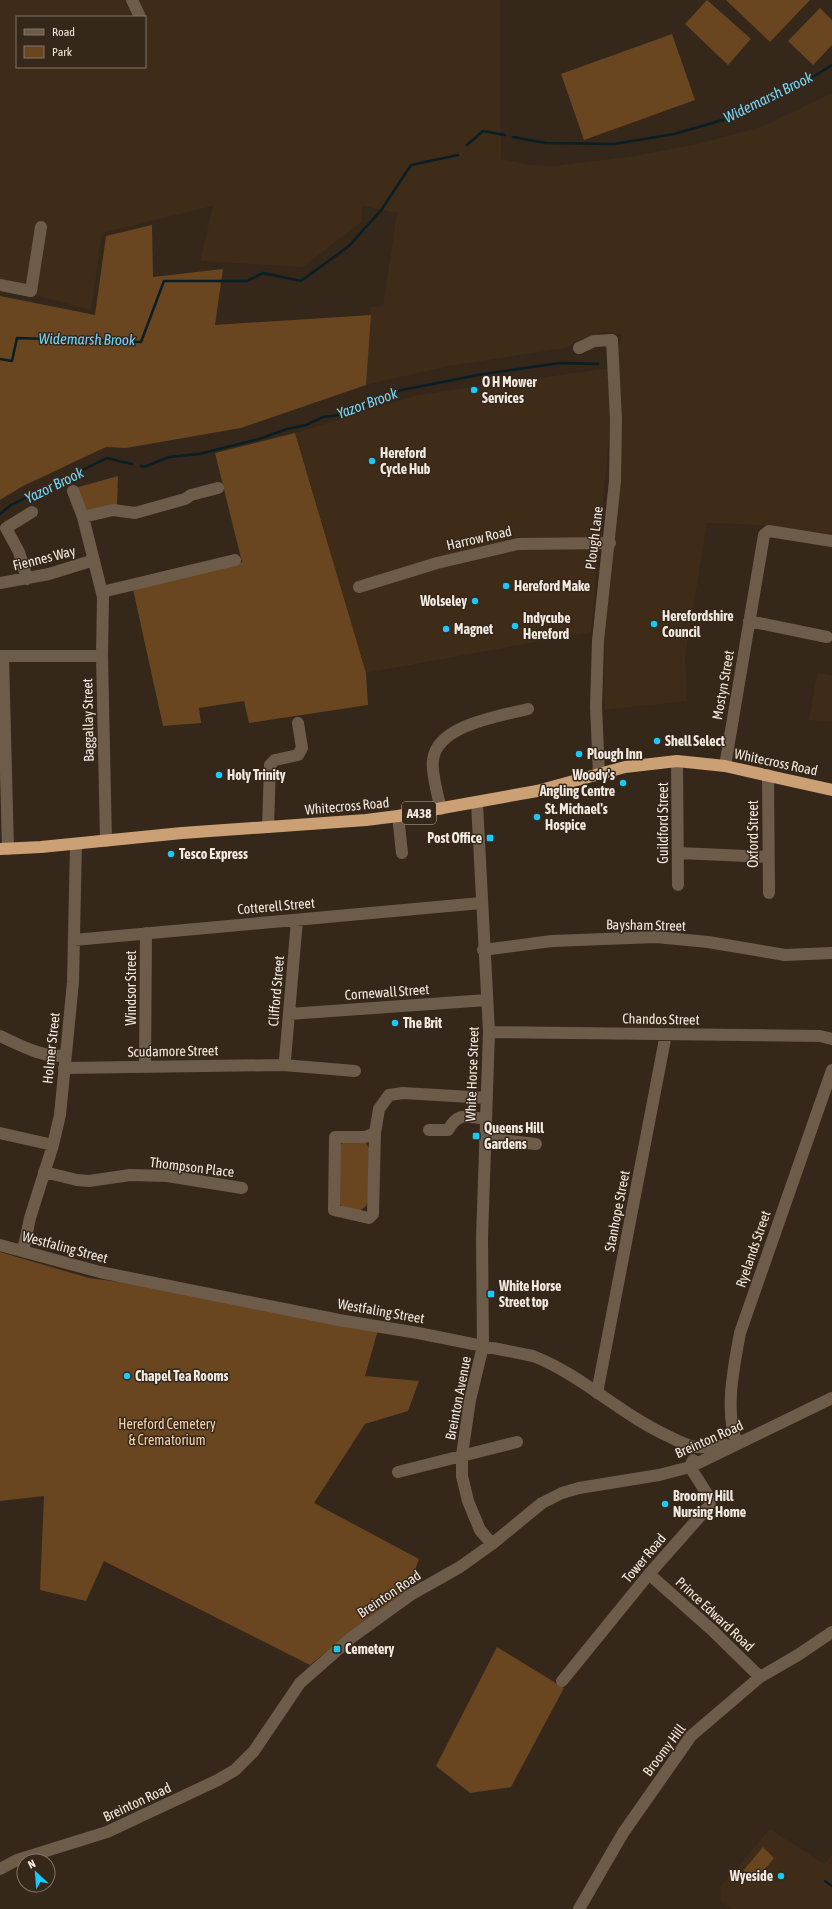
<svg xmlns="http://www.w3.org/2000/svg" width="832" height="1909" viewBox="0 0 832 1909" font-family="'Asap Condensed',sans-serif">
<style>
.built{fill:#3e2c19;fill-rule:evenodd}
.green{fill:#694620}
.lines{fill:none;stroke-linecap:round;stroke-linejoin:round}
.stream{stroke:#091e25;stroke-width:2.5}
.minor{stroke:#6e5c4b;stroke-width:12}
.highway{stroke:#cba075;stroke-width:12}
.poi-dot{fill:#16cafb;stroke:#35271a;stroke-width:1.5}
.labels{text-anchor:middle;dominant-baseline:central;stroke-width:3;stroke-linejoin:round;paint-order:stroke}
.shield{fill:#35271a;stroke:#b9afa5;stroke-width:1}
.shield-label{font-size:13px;font-weight:bold;fill:#f2e9e0}
.poi-label{font-size:14px;font-weight:bold;fill:#f2e9e0;stroke:#35271a;text-anchor:start}
.street-label{font-size:14px;fill:#f2e9e0;stroke:#35271a}
.park-label{font-size:14px;fill:#f6d1ac;stroke:#35271a}
.water-label{font-size:15px;font-style:italic;fill:#71d5fa;stroke:#35271a}
</style>
<rect width="100%" height="100%" fill="#35271a"/>
<path class="built" d="M 0,0 L 500,0 L 501,159 L 531,165 L 552,166 L 629,157 L 702,143 L 763,126 L 832,93 L 832,534 L 766,525 L 707,523 L 685,657 L 687,701 L 604,710 L 605,641 L 622,410 L 618,353 L 622,335 L 604,332 L 579,340 L 565,348 L 448,366 L 366,385 L 371,307 L 383,306 L 397,213 L 363,206 L 361,222 L 303,267 L 200,261 L 213,206 L 102,233 L 91,310 L 0,286 ZM 17,17 L 145,17 L 145,67 L 17,67 Z
M 610,368 L 612,404 L 591,632 L 366,673 L 295,433 L 418,395 Z
M 817,673 L 832,675 L 832,722 L 809,720 Z
M 770,1829 L 824,1864 L 832,1854 L 832,1909 L 732,1909 L 721,1902 L 720,1887 Z"/>
<path class="green" d="M 707,0 L 751,39 L 728,65 L 685,24 Z
M 726,0 L 810,0 L 770,42 Z
M 820,8 L 832,20 L 832,45 L 813,65 L 788,41 Z
M 672,34 L 695,100 L 584,140 L 561,74 Z
M 152,225 L 153,277 L 223,269 L 215,325 L 371,315 L 366,385 L 241,428 L 126,448 L 106,447 L 23,486 L 0,500 L 0,296 L 95,315 L 106,236 Z
M 295,433 L 366,673 L 368,705 L 249,723 L 244,701 L 199,708 L 201,723 L 163,726 L 133,589 L 242,562 L 215,453 Z
M 118,476 L 117,506 L 85,514 L 75,488 Z
M 343,1142 L 366,1143 L 370,1150 L 370,1199 L 365,1207 L 359,1211 L 341,1206 L 338,1202 L 338,1149 Z
M 0,1252 L 89,1278 L 149,1286 L 378,1330 L 365,1376 L 419,1381 L 408,1411 L 365,1424 L 314,1503 L 419,1559 L 406,1594 L 332,1647 L 310,1665 L 104,1561 L 86,1601 L 40,1590 L 44,1496 L 0,1501 Z
M 497,1647 L 564,1688 L 511,1787 L 470,1793 L 436,1766 Z
M 763,1847 L 774,1858 L 755,1881 L 743,1871 Z"/>
<g class="lines">
<path class="stream" d="M 513,137 L 546,143 L 614,144 L 674,134 L 733,117 L 794,89 L 832,65
M 467,145 L 483,131 L 505,135
M 0,359 L 12,361 L 17,338 L 141,342 L 164,281 L 247,281 L 263,273 L 301,281 L 349,246 L 382,209 L 411,165 L 458,155
M 141,466 L 144,467 L 169,457 L 199,454 L 259,439 L 287,429 L 306,425 L 323,417 L 341,415 L 369,404 L 397,391 L 478,375 L 560,363 L 598,364
M 0,514 L 11,505 L 107,458 L 132,464
M 825,1881 L 832,1886"/>
<path class="minor" d="M 132,0 L 140,17
M 0,285 L 31,291 L 41,227
M 579,348 L 594,341 L 612,340 L 616,419 L 615,481 L 598,641 L 596,707 L 599,774
M 73,491 L 83,517 L 103,597 L 102,656 L 106,841
M 83,517 L 113,510 L 135,513 L 185,499 L 191,495 L 218,488
M 27,579 L 19,552 L 6,528 L 32,512
M 0,583 L 49,574 L 94,560
M 359,587 L 437,563 L 518,544 L 610,543
M 102,592 L 235,560
M 749,621 L 827,637
M 0,656 L 102,656
M 3,656 L 8,849
M 677,761 L 678,885
M 725,766 L 764,535 L 769,531 L 832,541
M 768,775 L 769,893
M 477,803 L 489,1032 L 482,1238 L 483,1346 L 470,1400 L 462,1455 L 462,1476 L 468,1501 L 480,1530 L 492,1544
M 441,809 C 438,797 431,771 433,760 C 437,725 500,716 528,709
M 398,816 L 402,853
M 268,827 L 270,765 L 275,760 L 298,755 L 302,748 L 298,723
M 678,853 L 768,857
M 74,940 L 481,903
M 483,950 L 552,941 L 656,937 L 708,942 L 785,955 L 832,953
M 289,1014 L 487,1000
M 489,1032 L 820,1036 L 832,1039
M 0,1036 C 22,1046 41,1057 65,1056
M 283,1065 L 285,1060 L 297,920
M 145,1067 L 146,933
M 64,1068 L 283,1065 L 355,1071
M 429,1130 L 448,1130 C 459,1111 466,1117 486,1119
M 0,1133 L 53,1145
M 375,1133 L 365,1137 L 335,1137 L 334,1210 L 369,1218 L 373,1214 L 375,1133 L 379,1109 L 389,1095 L 403,1093 L 487,1098
M 484,1138 L 536,1144
M 44,1172 L 77,1180 L 89,1181 L 130,1175 L 167,1176 L 242,1188
M 0,1245 L 100,1272 L 339,1320 L 418,1333 L 533,1356 C 582,1375 620,1414 668,1436 C 676,1440 687,1446 696,1447 C 707,1448 716,1447 726,1445
M 23,1251 L 30,1218 L 53,1145 L 60,1115 L 73,982 L 76,844
M 597,1393 L 666,1034
M 737,1443 C 724,1412 734,1366 740,1333 L 832,1070
M 398,1472 L 517,1442
M 649,1574 L 712,1630 L 760,1677
M 562,1681 L 649,1574 L 710,1505 L 709,1497 L 690,1467 L 693,1460
M 0,1869 L 17,1860 L 107,1832 L 218,1780 L 235,1770 L 254,1751 L 300,1683 L 351,1638 L 412,1594 L 460,1567 L 492,1544 L 542,1503 L 562,1493 L 579,1488 L 659,1475 L 690,1467 L 832,1398
M 579,1909 L 623,1833 L 691,1736 L 760,1677 L 798,1655 L 832,1632"/>
<path class="highway" d="M 0,849 L 41,847 L 182,833 L 366,820 L 398,816 L 537,791 L 625,767 L 677,761 L 725,766 L 832,790"/>
</g>
<g class="poi-dot">
<circle cx="474" cy="390" r="4"/>
<circle cx="372" cy="461" r="4"/>
<circle cx="506" cy="586" r="4"/>
<circle cx="475" cy="601" r="4"/>
<circle cx="654" cy="624" r="4"/>
<circle cx="515" cy="626" r="4"/>
<circle cx="446" cy="629" r="4"/>
<circle cx="657" cy="741" r="4"/>
<circle cx="579" cy="754" r="4"/>
<circle cx="219" cy="775" r="4"/>
<circle cx="623" cy="783" r="4"/>
<circle cx="537" cy="817" r="4"/>
<rect x="486" y="834" width="8" height="8" rx="2"/>
<circle cx="171" cy="854" r="4"/>
<circle cx="395" cy="1023" r="4"/>
<rect x="472" y="1132" width="8" height="8" rx="2"/>
<rect x="487" y="1290" width="8" height="8" rx="2"/>
<circle cx="127" cy="1376" r="4"/>
<circle cx="665" cy="1504" r="4"/>
<rect x="333" y="1645" width="8" height="8" rx="2"/>
<circle cx="781" cy="1876" r="4"/>
</g>
<g class="labels">
<rect class="shield" x="402" y="802" width="34" height="22" rx="3"/>
<g class="shield-label">
<text x="419" y="813">A438</text>
</g>
<g class="poi-label">
<text x="482" y="382">O H Mower<tspan x="482" dy="16">Services</tspan></text>
<text x="380" y="453">Hereford<tspan x="380" dy="16">Cycle Hub</tspan></text>
<text x="514" y="586">Hereford Make</text>
<text x="467" y="601" text-anchor="end">Wolseley</text>
<text x="662" y="616">Herefordshire<tspan x="662" dy="16">Council</tspan></text>
<text x="523" y="618">Indycube<tspan x="523" dy="16">Hereford</tspan></text>
<text x="454" y="629">Magnet</text>
<text x="665" y="741">Shell Select</text>
<text x="587" y="754">Plough Inn</text>
<text x="227" y="775">Holy Trinity</text>
<text x="615" y="775" text-anchor="end">Woody's<tspan x="615" dy="16">Angling Centre</tspan></text>
<text x="545" y="809">St. Michael's<tspan x="545" dy="16">Hospice</tspan></text>
<text x="482" y="838" text-anchor="end">Post Office</text>
<text x="179" y="854">Tesco Express</text>
<text x="403" y="1023">The Brit</text>
<text x="484" y="1128">Queens Hill<tspan x="484" dy="16">Gardens</tspan></text>
<text x="499" y="1286">White Horse<tspan x="499" dy="16">Street top</tspan></text>
<text x="135" y="1376">Chapel Tea Rooms</text>
<text x="673" y="1496">Broomy Hill<tspan x="673" dy="16">Nursing Home</tspan></text>
<text x="345" y="1649">Cemetery</text>
<text x="773" y="1876" text-anchor="end">Wyeside</text>
</g>
<g class="street-label">
<text transform="translate(479 538) rotate(-13)">Harrow Road</text>
<text transform="translate(594 538) rotate(-83)">Plough Lane</text>
<text transform="translate(44 558) rotate(-14)">Fiennes Way</text>
<text transform="translate(723 685) rotate(-80)">Mostyn Street</text>
<text transform="translate(88 720) rotate(-91)">Baggallay Street</text>
<text transform="translate(776 762) rotate(12)">Whitecross Road</text>
<text transform="translate(347 806) rotate(-5)">Whitecross Road</text>
<text transform="translate(663 823) rotate(-90)">Guildford Street</text>
<text transform="translate(753 834) rotate(-90)">Oxford Street</text>
<text transform="translate(276 906) rotate(-5)">Cotterell Street</text>
<text transform="translate(646 925) rotate(1)">Baysham Street</text>
<text transform="translate(131 988) rotate(-90)">Windsor Street</text>
<text transform="translate(276 991) rotate(-85)">Clifford Street</text>
<text transform="translate(387 992) rotate(-4)">Cornewall Street</text>
<text transform="translate(661 1019) rotate(1)">Chandos Street</text>
<text transform="translate(51 1048) rotate(-84)">Holmer Street</text>
<text transform="translate(173 1051) rotate(-1)">Scudamore Street</text>
<text transform="translate(472 1074) rotate(-88)">White Horse Street</text>
<text transform="translate(192 1167) rotate(7)">Thompson Place</text>
<text transform="translate(617 1211) rotate(-79)">Stanhope Street</text>
<text transform="translate(65 1247) rotate(15)">Westfaling Street</text>
<text transform="translate(753 1249) rotate(-71)">Ryelands Street</text>
<text transform="translate(381 1311) rotate(10)">Westfaling Street</text>
<text transform="translate(458 1398) rotate(-79)">Breinton Avenue</text>
<text transform="translate(709 1439) rotate(-24)">Breinton Road</text>
<text transform="translate(644 1558) rotate(-50)">Tower Road</text>
<text transform="translate(389 1594) rotate(-34)">Breinton Road</text>
<text transform="translate(715 1614) rotate(43)">Prince Edward Road</text>
<text transform="translate(664 1750) rotate(-53)">Broomy Hill</text>
<text transform="translate(137 1802) rotate(-25)">Breinton Road</text>
</g>
<g class="park-label">
<text x="167" y="1424">Hereford Cemetery<tspan x="167" dy="16">&amp; Crematorium</tspan></text>
</g>
<g class="water-label">
<text transform="translate(768 97) rotate(-26)">Widemarsh Brook</text>
<text transform="translate(87 339) rotate(1)">Widemarsh Brook</text>
<text transform="translate(367 403) rotate(-20)">Yazor Brook</text>
<text transform="translate(54 485) rotate(-26)">Yazor Brook</text>
</g>
</g>
<rect x="16" y="16" width="130" height="52" fill="#35271a" stroke="#817569"/>
<rect x="24" y="29" width="20" height="6" fill="#6e5c4b" stroke="#817569"/>
<text x="52" y="36" font-size="12" fill="#f2e9e0">Road</text>
<rect x="24" y="46" width="20" height="12" fill="#694620" stroke="#817569"/>
<text x="52" y="56" font-size="12" fill="#f2e9e0">Park</text>
<g transform="translate(36 1873) rotate(334)"><circle r="19" fill="#35271a" stroke="#817569"/>
<path d="M0-3L7 15L0 10L-7 15Z" fill="#16cafb"/>
<text y="-6" font-size="11" font-weight="bold" text-anchor="middle" fill="#f2e9e0">N</text>
</g>
</svg>
